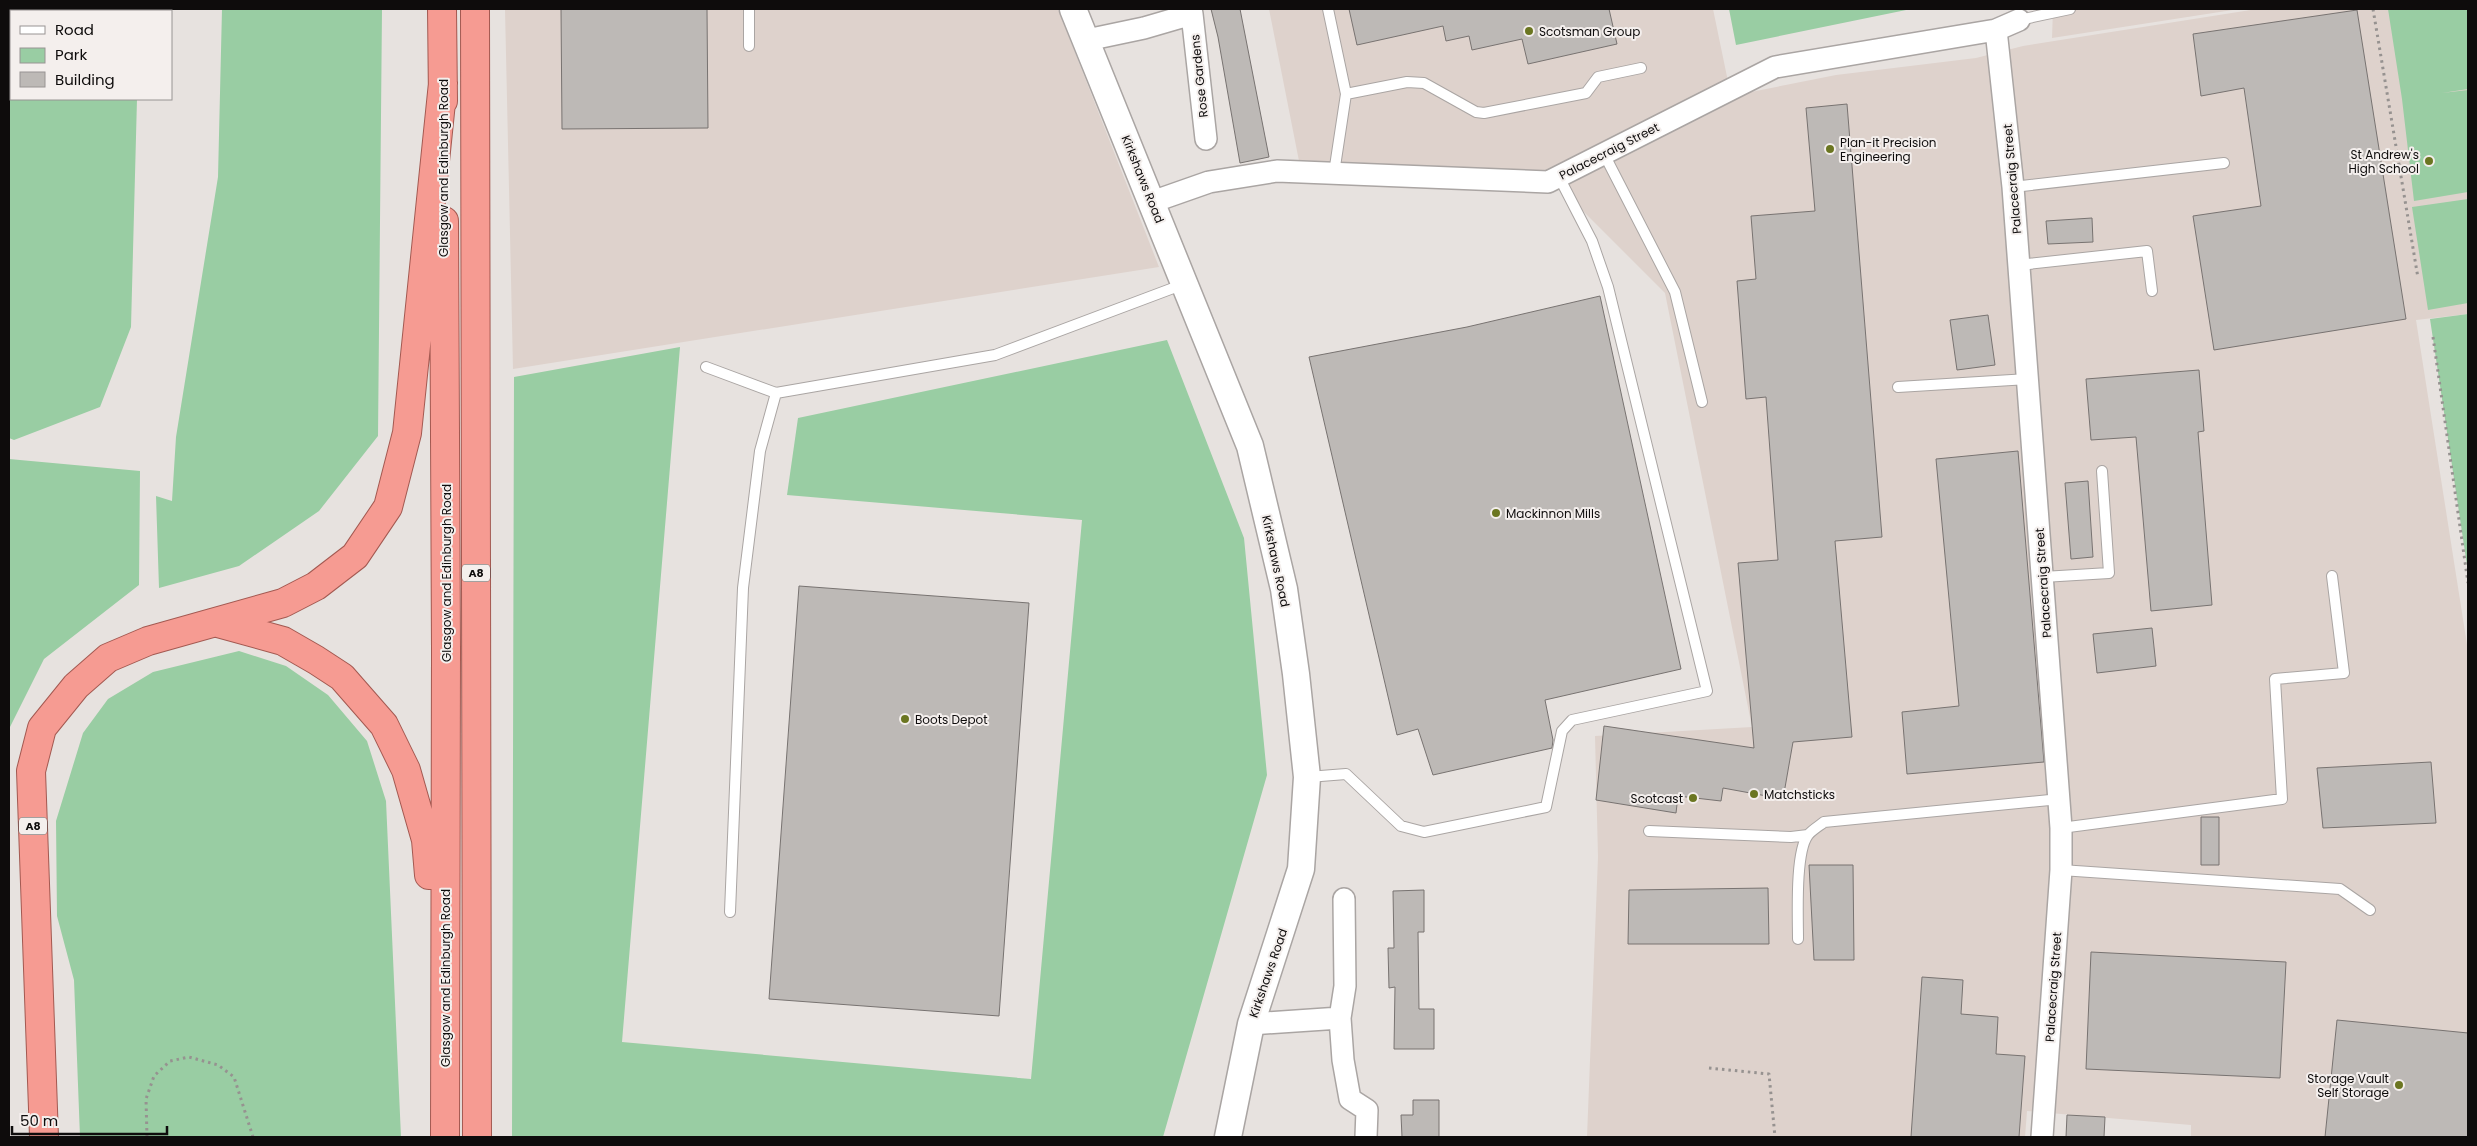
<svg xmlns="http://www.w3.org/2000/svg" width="2477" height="1146" viewBox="0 0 2477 1146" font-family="Poppins,sans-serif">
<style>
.built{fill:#ded2cc}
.green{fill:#99cda3}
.building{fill:#bdb9b6;stroke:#787371}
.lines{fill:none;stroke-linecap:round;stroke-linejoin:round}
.service-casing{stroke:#aaa5a3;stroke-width:12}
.minor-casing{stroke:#aaa5a3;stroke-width:24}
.tertiary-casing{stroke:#aaa5a3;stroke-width:29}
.trunk-casing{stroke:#a35951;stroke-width:30}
.path{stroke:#969290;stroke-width:3;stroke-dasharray:2.5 4;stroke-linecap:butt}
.service{stroke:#fff;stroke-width:10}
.minor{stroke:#fff;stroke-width:21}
.tertiary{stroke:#fff;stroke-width:26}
.trunk{stroke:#f69b92;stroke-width:28}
.poi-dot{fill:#6b7621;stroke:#f4efed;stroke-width:2}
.labels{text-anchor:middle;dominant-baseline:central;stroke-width:4;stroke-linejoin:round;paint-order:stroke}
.shield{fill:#f4efed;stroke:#535050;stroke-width:1}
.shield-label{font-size:11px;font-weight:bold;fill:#0e0c0c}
.poi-label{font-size:12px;fill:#0e0c0c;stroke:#f4efed;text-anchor:start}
.street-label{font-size:12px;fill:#0e0c0c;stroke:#f4efed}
</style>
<rect width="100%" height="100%" fill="#e7e2df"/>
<path class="built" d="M 505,9 L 1058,9 L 1159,267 L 513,369 Z
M 1269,9 L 1713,9 L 1731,96 L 1836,75 L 1976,58 L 2023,46 L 2257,9 L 2468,9 L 2468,314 L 2416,320 L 2468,651 L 2468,1137 L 2191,1137 L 2191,1125 L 2027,1111 L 2025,1137 L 1587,1137 L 1598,857 L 1595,736 L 1752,727 L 1665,293 L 1543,171 L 1299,161 Z
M 2053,9 L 2239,9 L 2052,38 Z"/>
<path class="green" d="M 9,9 L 149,9 L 148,11 L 11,11 L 11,99 L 137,99 L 131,327 L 100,407 L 14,440 L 9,438 Z
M 222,9 L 382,9 L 378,436 L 319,511 L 239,566 L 159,588 L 156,496 L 172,501 L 176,437 L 218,177 Z
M 1729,9 L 1911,9 L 1736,45 Z
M 2388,9 L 2468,9 L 2468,89 L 2442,93 L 2468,90 L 2468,192 L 2414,201 L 2402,99 Z
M 2468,199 L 2468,303 L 2428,310 L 2412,207 Z
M 2468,314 L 2468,572 L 2430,319 Z
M 1167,340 L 1244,538 L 1267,775 L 1163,1137 L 512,1137 L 514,377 L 680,347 L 622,1042 L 1031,1079 L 1082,520 L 787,495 L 798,418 Z
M 9,459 L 140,471 L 139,585 L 44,659 L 9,729 Z
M 239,651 L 286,666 L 328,695 L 367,741 L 386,801 L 401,1137 L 80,1137 L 74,980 L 57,916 L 56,821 L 83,733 L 108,699 L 153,672 Z"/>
<path class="building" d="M 561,9 L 707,9 L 708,128 L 562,129 Z
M 1211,9 L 1240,9 L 1269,157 L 1240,163 L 1218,37 Z
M 1349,9 L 1609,9 L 1617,44 L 1528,64 L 1522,39 L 1472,50 L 1469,36 L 1446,41 L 1443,26 L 1357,45 Z
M 2357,10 L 2406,319 L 2214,350 L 2193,216 L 2261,206 L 2244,88 L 2201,96 L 2193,34 Z
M 1847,104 L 1882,537 L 1835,541 L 1852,737 L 1793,742 L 1783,799 L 1723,788 L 1721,801 L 1678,796 L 1676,813 L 1596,800 L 1604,726 L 1754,748 L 1738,563 L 1778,560 L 1766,397 L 1746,399 L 1737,281 L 1756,279 L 1751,216 L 1815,211 L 1806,108 Z
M 2092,218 L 2093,242 L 2048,244 L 2046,221 Z
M 1600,296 L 1681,669 L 1545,700 L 1553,740 L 1552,748 L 1433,775 L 1418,729 L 1397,735 L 1309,357 L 1467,327 Z
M 1988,315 L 1995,365 L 1957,370 L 1950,320 Z
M 2199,370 L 2204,431 L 2198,432 L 2212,605 L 2151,611 L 2136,437 L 2091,440 L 2086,379 Z
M 2018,451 L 2044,762 L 1907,774 L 1902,712 L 1959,706 L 1936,459 Z
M 2088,481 L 2093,557 L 2071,559 L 2065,483 Z
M 799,586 L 1029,603 L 999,1016 L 769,999 Z
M 2152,628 L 2156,666 L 2097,673 L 2093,634 Z
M 2431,762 L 2436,823 L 2323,828 L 2317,768 Z
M 2201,817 L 2219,817 L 2219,865 L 2201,865 Z
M 1809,865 L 1853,865 L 1854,960 L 1814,960 Z
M 1768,888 L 1769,944 L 1628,944 L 1629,890 Z
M 1424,890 L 1424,932 L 1418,932 L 1419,1009 L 1434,1009 L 1434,1049 L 1394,1049 L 1395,987 L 1389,988 L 1388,948 L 1394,948 L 1393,891 Z
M 2091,952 L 2286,962 L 2280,1078 L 2086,1069 Z
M 1922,977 L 1963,980 L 1961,1014 L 1998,1017 L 1996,1054 L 2025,1056 L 2019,1137 L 1911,1137 Z
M 2337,1020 L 2468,1033 L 2468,1137 L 2325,1137 Z
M 1413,1100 L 1439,1100 L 1439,1137 L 1402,1137 L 1401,1115 L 1413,1115 Z
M 2067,1115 L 2105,1117 L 2104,1137 L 2066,1137 Z"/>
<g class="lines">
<defs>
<path id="service" d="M 1328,9 L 1346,94
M 2019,20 L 2070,9
M 749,46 L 749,9
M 1604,154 L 1675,292 L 1702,402
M 1334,173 L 1346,94 L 1407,82 L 1424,83 L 1476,112 L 1484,113 L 1586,93 L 1598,77 L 1641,68
M 2013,187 L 2224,163
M 2019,265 L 2147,251 L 2152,291
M 706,367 L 776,393
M 1898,387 L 2028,379
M 2043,577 L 2109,573 L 2102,471
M 1308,777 L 1346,774 L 1401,826 L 1424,832 L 1546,807 L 1562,731 L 1572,720 L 1707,691 L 1608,287 L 1592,241 L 1559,177
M 2061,828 L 2282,799 L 2275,679 L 2344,673 L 2332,576
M 1649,831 L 1791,837 L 1808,835
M 2061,870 L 2340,889 L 2370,910
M 730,912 L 743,588 L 760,451 L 776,393 L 995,355 L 1184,284
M 1798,939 C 1798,916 1795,852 1808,835 C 1812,830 1819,826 1824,822 L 2060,799"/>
<path id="minor" d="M 1192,14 L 1206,139
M 1996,30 L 2013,187 L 2061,828 L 2061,870 L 2042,1137
M 1087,40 L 1144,28 L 1192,14 L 1191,9
M 1152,202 L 1209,182 L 1277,171 L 1548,182 L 1775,67 L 1996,30 L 2019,20
M 1340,1018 L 1343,1060 L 1350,1099 L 1367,1110 L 1366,1137
M 1251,1024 L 1340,1018 L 1345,986 L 1344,899"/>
<path id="tertiary" d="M 1073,9 L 1250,446 L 1284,589 L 1296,674 L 1307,777 L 1301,869 L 1251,1024 L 1228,1137"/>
<path id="trunk" d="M 442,9 L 443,101
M 475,9 L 477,1137
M 444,221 L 446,650 L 445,1137
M 218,623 L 283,641 L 316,660 L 342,677 L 384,725 L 406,770 L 426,840 L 429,875
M 44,1137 L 31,771 L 42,728 L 76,686 L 108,658 L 148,641 L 283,603 L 316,586 L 355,556 L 388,507 L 407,433 L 443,83"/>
</defs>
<use href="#service" class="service-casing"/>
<use href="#minor" class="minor-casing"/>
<use href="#tertiary" class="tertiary-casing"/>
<use href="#trunk" class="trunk-casing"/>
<path class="path" d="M 2373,9 L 2418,278
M 2433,337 L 2468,583
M 1709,1068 L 1769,1074 L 1775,1137
M 147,1137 L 146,1099 L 154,1076 L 170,1061 L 189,1057 L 218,1065 L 234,1077 L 253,1137"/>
<use href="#service" class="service"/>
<use href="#minor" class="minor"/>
<use href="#tertiary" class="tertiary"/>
<use href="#trunk" class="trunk"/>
</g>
<g class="poi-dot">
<circle cx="1529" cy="31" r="5"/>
<circle cx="1830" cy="149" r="5"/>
<circle cx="2429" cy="161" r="5"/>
<circle cx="1496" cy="513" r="5"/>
<circle cx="905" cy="719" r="5"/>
<circle cx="1754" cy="794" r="5"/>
<circle cx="1693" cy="798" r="5"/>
<circle cx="2399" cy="1085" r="5"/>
</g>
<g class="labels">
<g class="shield">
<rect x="462" y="564.5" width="28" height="17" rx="4"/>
<rect x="19" y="817.5" width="28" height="17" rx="4"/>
</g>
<g class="shield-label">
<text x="476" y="573">A8</text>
<text x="33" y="826">A8</text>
</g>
<g class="poi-label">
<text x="1539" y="31">Scotsman Group</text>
<text x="1840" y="142">Plan-it Precision<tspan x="1840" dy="14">Engineering</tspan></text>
<text x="2419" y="154" text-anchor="end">St Andrew's<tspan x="2419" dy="14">High School</tspan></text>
<text x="1506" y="513">Mackinnon Mills</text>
<text x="915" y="719">Boots Depot</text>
<text x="1764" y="794">Matchsticks</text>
<text x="1683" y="798" text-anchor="end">Scotcast</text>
<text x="2389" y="1078" text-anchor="end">Storage Vault<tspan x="2389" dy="14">Self Storage</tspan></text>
</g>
<g class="street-label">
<text transform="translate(1199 76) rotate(-96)">Rose Gardens</text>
<text transform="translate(1609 151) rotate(-27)">Palacecraig Street</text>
<text transform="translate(443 168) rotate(-90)">Glasgow and Edinburgh Road</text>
<text transform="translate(1143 179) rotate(68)">Kirkshaws Road</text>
<text transform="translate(2012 179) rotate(-95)">Palacecraig Street</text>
<text transform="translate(1276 561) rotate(78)">Kirkshaws Road</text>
<text transform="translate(446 573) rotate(-90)">Glasgow and Edinburgh Road</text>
<text transform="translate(2043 583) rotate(-94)">Palacecraig Street</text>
<text transform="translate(1268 973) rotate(-71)">Kirkshaws Road</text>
<text transform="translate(445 978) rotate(-90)">Glasgow and Edinburgh Road</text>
<text transform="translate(2053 987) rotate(-86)">Palacecraig Street</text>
</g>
</g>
<rect width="2477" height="1146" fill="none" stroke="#0e0c0c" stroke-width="20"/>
<rect x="10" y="10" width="162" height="90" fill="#f4efed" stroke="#989493"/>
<rect x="20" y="26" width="25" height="8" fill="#ffffff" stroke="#989493"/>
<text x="55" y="35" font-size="15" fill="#0e0c0c">Road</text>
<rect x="20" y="48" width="25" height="15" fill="#99cda3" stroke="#989493"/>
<text x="55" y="60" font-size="15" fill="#0e0c0c">Park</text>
<rect x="20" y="72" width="25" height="15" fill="#bdb9b6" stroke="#989493"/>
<text x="55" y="85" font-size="15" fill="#0e0c0c">Building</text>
<path d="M12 1126v8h155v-8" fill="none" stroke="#0e0c0c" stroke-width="2.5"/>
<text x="20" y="1126" font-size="15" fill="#0e0c0c" stroke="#f4efed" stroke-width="4" paint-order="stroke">50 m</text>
</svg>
